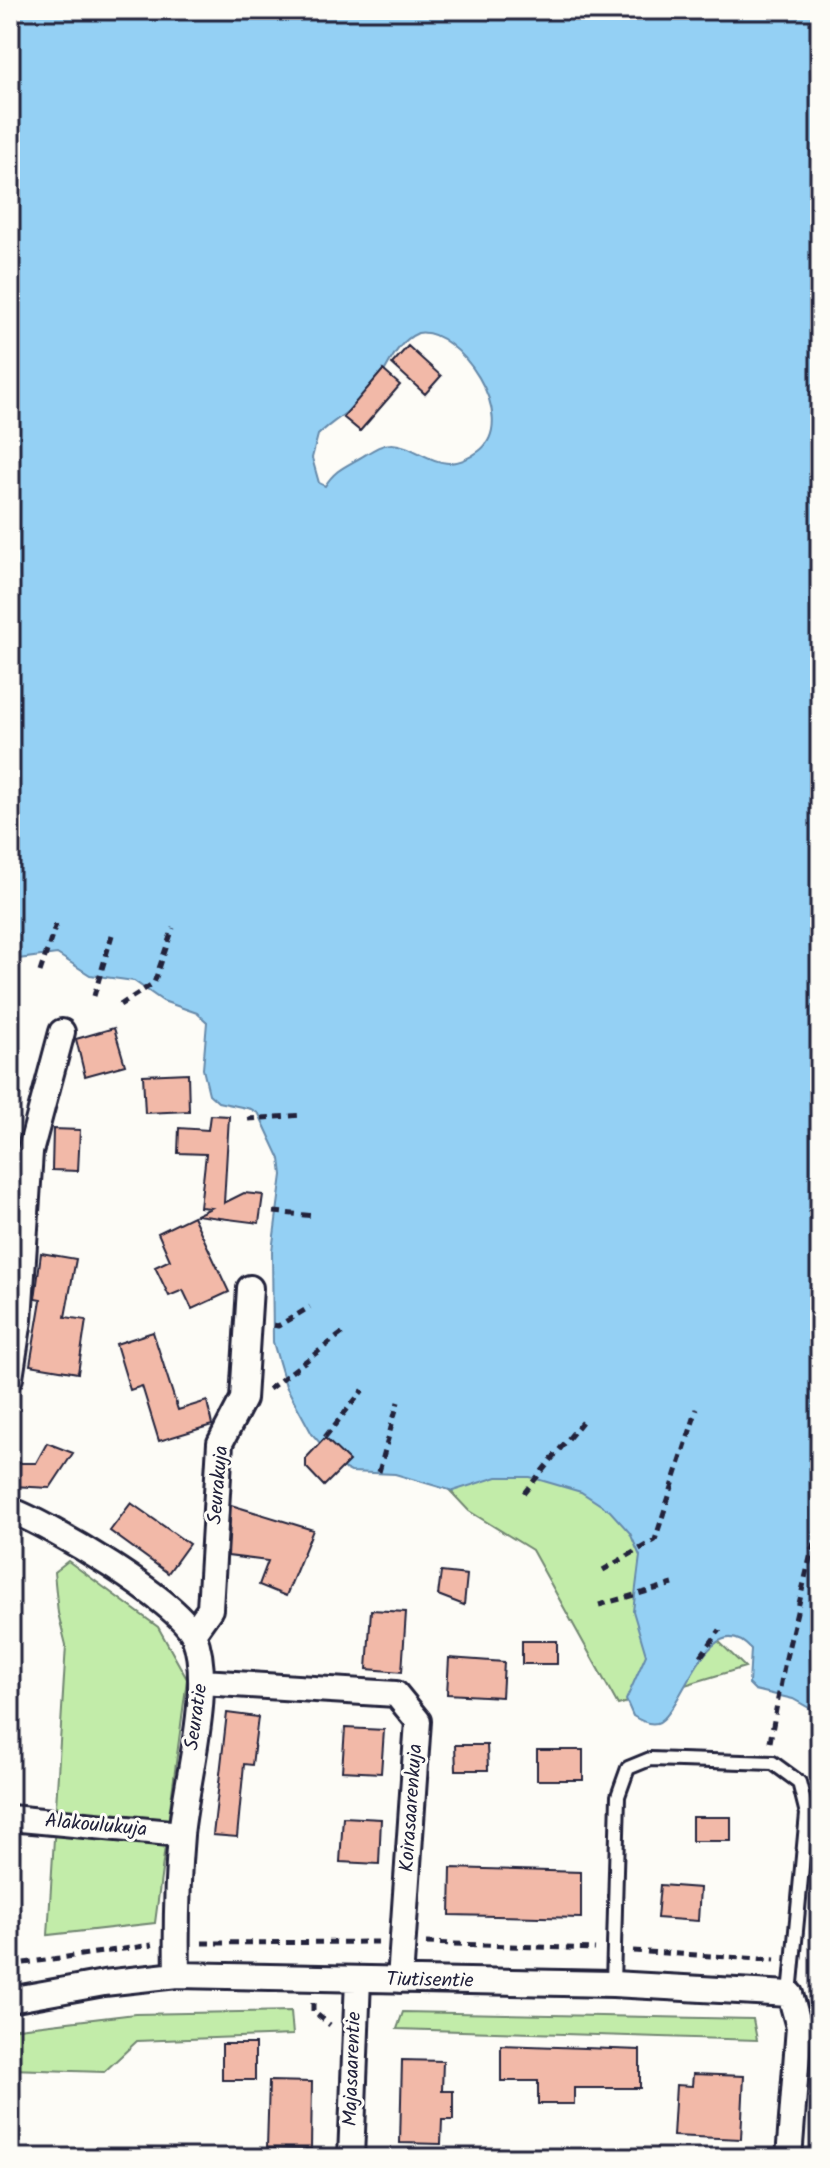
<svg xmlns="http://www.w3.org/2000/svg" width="830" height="2168" viewBox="0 0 830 2168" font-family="Kalam,sans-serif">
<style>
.green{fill:#c2eca9;stroke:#728772;stroke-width:2}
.water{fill:#94d0f4;stroke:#668aaa;stroke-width:2;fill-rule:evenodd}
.building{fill:#f2b9a8;stroke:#22223b;stroke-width:2}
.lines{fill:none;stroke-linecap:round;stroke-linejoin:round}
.service-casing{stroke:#22223b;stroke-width:18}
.minor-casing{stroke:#22223b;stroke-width:30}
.path{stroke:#22223b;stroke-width:5;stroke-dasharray:8 6;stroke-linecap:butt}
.service{stroke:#fdfcf7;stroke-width:12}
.minor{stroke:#fdfcf7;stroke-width:24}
.labels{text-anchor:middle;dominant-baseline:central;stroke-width:6;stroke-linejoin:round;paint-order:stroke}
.street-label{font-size:20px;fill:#22223b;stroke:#fdfcf7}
</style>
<rect width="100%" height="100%" fill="#fdfcf7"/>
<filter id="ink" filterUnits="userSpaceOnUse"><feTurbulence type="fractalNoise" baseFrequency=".0125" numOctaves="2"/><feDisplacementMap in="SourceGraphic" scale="16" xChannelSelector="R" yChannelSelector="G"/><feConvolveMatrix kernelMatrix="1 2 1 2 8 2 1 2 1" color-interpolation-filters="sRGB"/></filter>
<g filter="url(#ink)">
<path class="green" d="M 545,1447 L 672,1540 L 673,1597 L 745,1667 L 618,1705 L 532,1550 L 469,1511 L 437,1477 Z
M 68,1561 L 158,1627 L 187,1679 L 155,1923 L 48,1935 L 66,1645 L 58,1613 L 54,1572 Z
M 291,2011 L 293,2035 L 137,2041 L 104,2072 L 10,2069 L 10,2029 L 135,2014 Z
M 403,2012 L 753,2019 L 757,2040 L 397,2029 Z"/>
<path class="water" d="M 10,10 L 820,10 L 820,1714 L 793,1699 L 755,1690 L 749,1684 L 751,1649 C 707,1602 681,1717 657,1723 C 648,1725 639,1720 633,1716 L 626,1700 L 646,1655 L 633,1611 L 640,1556 L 630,1533 L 610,1511 L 581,1492 L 530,1477 L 497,1477 L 453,1491 L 395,1474 L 351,1472 L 341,1467 L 312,1434 L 286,1386 L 273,1342 L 272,1251 L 282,1175 L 280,1159 L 259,1114 L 251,1109 L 218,1102 L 209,1094 L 203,1069 L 207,1022 L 197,1013 L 163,1001 L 134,981 L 90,975 L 57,954 L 10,960 ZM 418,333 C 457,326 521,419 479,451 C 440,481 421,445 392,444 C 379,444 369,453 358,459 C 344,467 334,471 325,486 L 319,483 L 312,458 L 318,435 C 336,417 359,408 375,386 C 389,367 395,343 418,333 Z"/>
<path class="building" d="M 408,346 L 441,376 L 425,394 L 392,364 Z
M 383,370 L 400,385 L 360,431 L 343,417 Z
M 114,1028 L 125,1065 L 85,1076 L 76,1039 Z
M 188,1073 L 189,1111 L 145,1113 L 143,1075 Z
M 210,1115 L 229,1116 L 224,1203 L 244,1193 L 263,1195 L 259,1223 L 196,1215 L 211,1208 L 200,1207 L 206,1154 L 178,1153 L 179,1128 L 208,1130 Z
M 53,1129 L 80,1130 L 78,1171 L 52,1170 Z
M 193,1216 L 229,1292 L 192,1309 L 183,1290 L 169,1296 L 155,1267 L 170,1260 L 158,1233 Z
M 41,1253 L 76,1259 L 65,1317 L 86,1320 L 78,1373 L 30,1365 L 41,1300 L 35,1299 Z
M 153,1332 L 178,1410 L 207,1401 L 212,1425 L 159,1441 L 142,1386 L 130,1390 L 116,1344 Z
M 325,1438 L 349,1461 L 324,1486 L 306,1467 L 306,1458 Z
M 47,1443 L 73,1453 L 50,1488 L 13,1486 L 13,1463 L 36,1463 Z
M 131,1503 L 189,1544 L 168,1573 L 110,1531 Z
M 231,1505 L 313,1530 L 286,1596 L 259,1585 L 268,1561 L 228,1556 Z
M 441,1572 L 467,1575 L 464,1605 L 438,1595 Z
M 371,1610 L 406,1612 L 402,1672 L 367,1669 Z
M 522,1641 L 557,1641 L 557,1664 L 522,1664 Z
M 449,1658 L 504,1662 L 502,1697 L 447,1694 Z
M 227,1713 L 258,1717 L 252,1765 L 244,1764 L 237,1837 L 213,1835 Z
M 345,1728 L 384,1730 L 381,1773 L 342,1771 Z
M 455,1745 L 487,1745 L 488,1770 L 456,1770 Z
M 537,1750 L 583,1750 L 583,1780 L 537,1780 Z
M 343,1817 L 381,1819 L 379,1864 L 340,1862 Z
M 692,1817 L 731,1817 L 731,1841 L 692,1841 Z
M 451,1868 L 581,1872 L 581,1918 L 450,1915 Z
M 660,1885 L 700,1888 L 698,1921 L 657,1918 Z
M 222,2044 L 255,2044 L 255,2080 L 222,2080 Z
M 501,2045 L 640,2050 L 640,2088 L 574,2088 L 574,2104 L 538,2104 L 538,2081 L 501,2081 Z
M 402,2060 L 443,2061 L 442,2091 L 453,2091 L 453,2120 L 442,2120 L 441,2144 L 400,2143 Z
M 693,2074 L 744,2076 L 741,2139 L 673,2136 L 676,2085 L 692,2086 Z
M 269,2081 L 312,2082 L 311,2149 L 267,2148 Z"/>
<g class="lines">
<defs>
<path id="service" d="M 613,1984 L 618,1796 L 628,1768 L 650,1759 L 773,1763 L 799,1782 L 807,1814 L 790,1994"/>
<path id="minor" d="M 10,1378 L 19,1320 L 30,1152 L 62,1032
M 10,1510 C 48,1524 179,1601 194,1636 C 214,1686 186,1780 181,1835 C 177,1882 176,1929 177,1975
M 193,1633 L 210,1609 L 220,1443 L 243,1399 L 250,1288
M 202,1682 L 396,1694 L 418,1721 L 400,1980
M 10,1818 L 181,1834
M 10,2000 L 104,1983 L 177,1975 L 613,1984 L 790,1994 L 799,2027 L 789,2158
M 351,2158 L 358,1979"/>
</defs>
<use href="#service" class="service-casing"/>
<use href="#minor" class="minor-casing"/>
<path class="path" d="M 40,972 L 57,921
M 94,996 L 112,935
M 120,1005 L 154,983 L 173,928
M 248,1119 L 303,1115
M 274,1212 L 314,1216
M 273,1325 L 278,1326 L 310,1307
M 269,1389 L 345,1331
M 325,1437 L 363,1390
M 379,1472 L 398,1402
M 524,1493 L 582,1422
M 603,1570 L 655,1540 L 697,1409
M 599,1605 L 673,1584
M 701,1656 L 720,1630
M 770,1742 L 784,1666 L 820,1516
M 202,1943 L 380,1942
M 426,1943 L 595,1949
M 633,1951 L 775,1960
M 10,1965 L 152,1945
M 313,2003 L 313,2011 L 330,2025"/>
<use href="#service" class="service"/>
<use href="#minor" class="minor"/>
</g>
</g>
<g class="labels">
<g class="street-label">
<text transform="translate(219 1485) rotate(-85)">Seurakuja</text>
<text transform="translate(197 1717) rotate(-82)">Seuratie</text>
<text transform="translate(412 1808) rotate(-86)">Koirasaarenkuja</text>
<text transform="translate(96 1826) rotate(5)">Alakoulukuja</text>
<text transform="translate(430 1981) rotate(1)">Tiutisentie</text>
<text transform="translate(353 2069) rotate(-88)">Majasaarentie</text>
</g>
</g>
<rect width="830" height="2168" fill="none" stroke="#fdfcf7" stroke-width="40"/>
<rect x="20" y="20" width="790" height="2128" fill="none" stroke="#22223b" stroke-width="3" filter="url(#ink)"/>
</svg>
